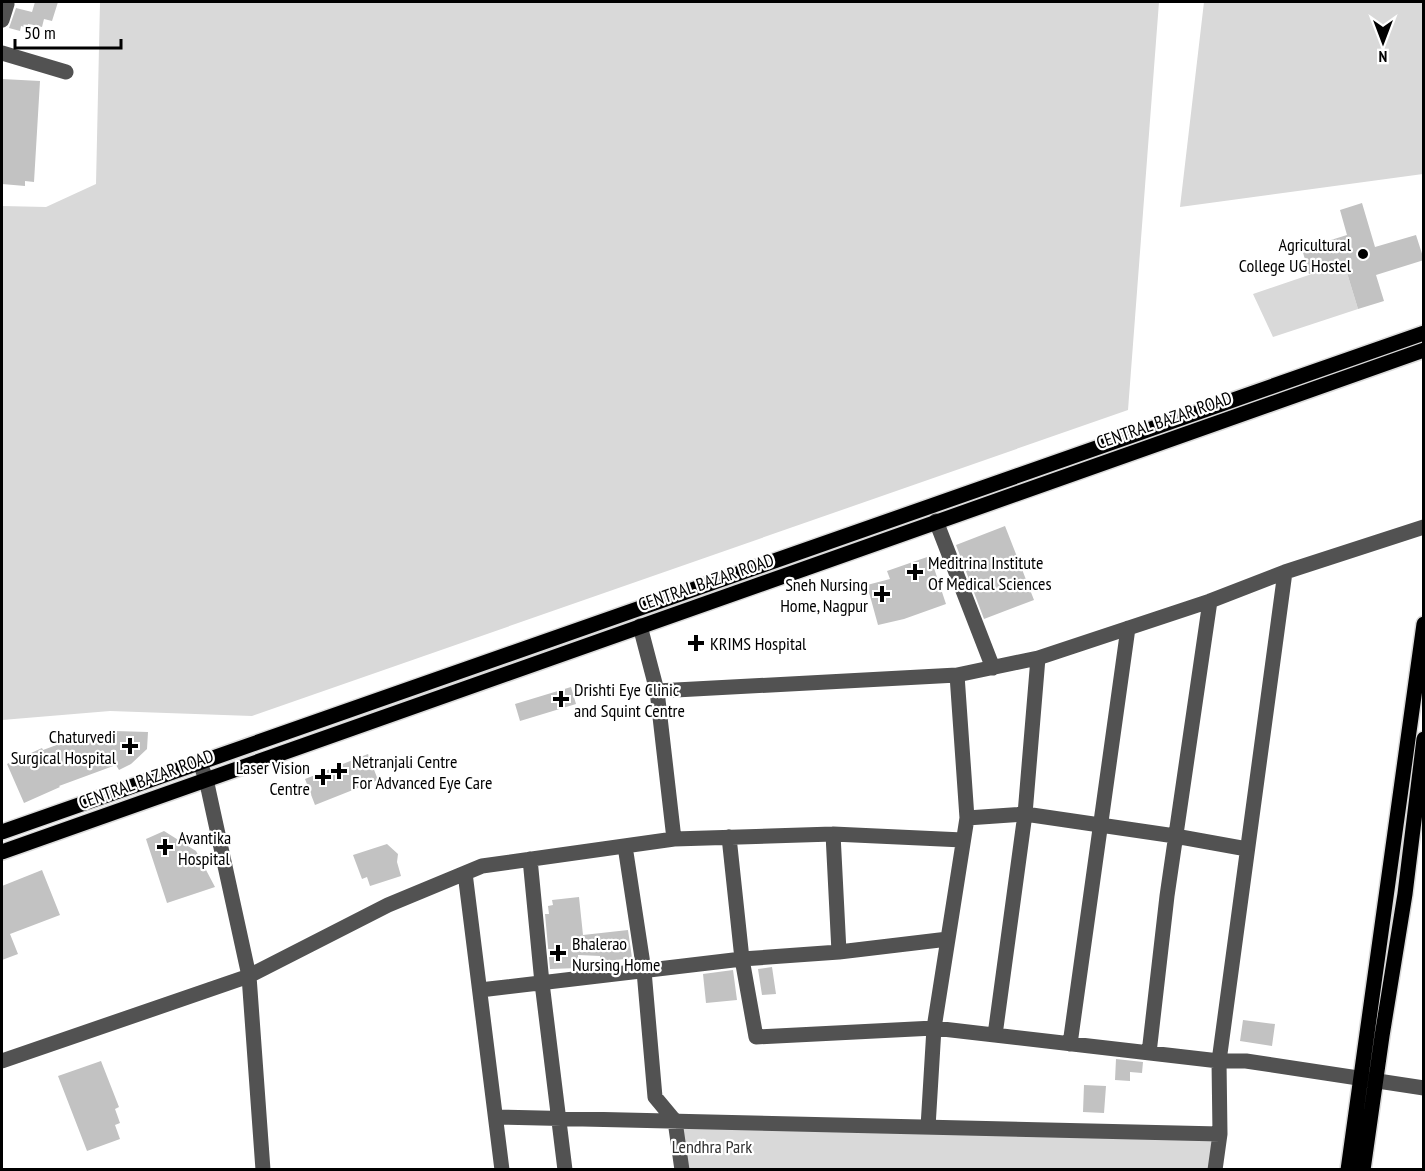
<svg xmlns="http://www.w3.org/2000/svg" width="1425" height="1171" viewBox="0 0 1425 1171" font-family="'PT Sans Narrow',sans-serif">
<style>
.green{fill:#d9d9d9}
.building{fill:#c2c2c2}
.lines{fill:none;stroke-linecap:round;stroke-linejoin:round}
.major-casing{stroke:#dbdbdb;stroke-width:18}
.minor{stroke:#525252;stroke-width:15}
.major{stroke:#000;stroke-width:15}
.poi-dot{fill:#000;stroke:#fff;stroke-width:2}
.labels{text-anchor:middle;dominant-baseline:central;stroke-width:4.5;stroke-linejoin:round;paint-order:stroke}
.poi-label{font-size:18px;fill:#000;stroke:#fff;text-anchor:start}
.street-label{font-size:18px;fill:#000;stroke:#fff}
.park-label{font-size:18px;fill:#303030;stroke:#fff}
</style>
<rect width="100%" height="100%" fill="#fff"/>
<path class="green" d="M 100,2 L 1159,2 L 1128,410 L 252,716 L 110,711 L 2,720 L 2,206 L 46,207 L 96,184 Z
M 1204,2 L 1423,2 L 1423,174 L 1180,207 Z
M 1344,263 L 1358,309 L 1273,337 L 1253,294 Z
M 675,1121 L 1220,1134 L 1215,1169 L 682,1170 Z"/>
<path class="building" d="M 35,2 L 58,2 L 52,21 L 44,19 L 42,27 L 28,24 L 28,28 L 21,26 L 20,31 L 9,28 L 16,8 L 32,12 Z
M 2,79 L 40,81 L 34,182 L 25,181 L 25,186 L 2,184 Z
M 1362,203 L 1375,247 L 1416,235 L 1424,260 L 1376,275 L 1384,301 L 1358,309 L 1344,263 L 1309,274 L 1302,249 L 1347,235 L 1340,210 Z
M 1005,526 L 1034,600 L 984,619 L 956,545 Z
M 930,556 L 946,604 L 904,619 L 878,625 L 867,585 L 890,579 L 887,571 Z
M 571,687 L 576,704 L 520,721 L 515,704 Z
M 115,731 L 148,732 L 147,749 L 131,764 L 119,770 L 116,765 L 59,786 L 60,787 L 24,803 L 7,764 L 42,748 L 43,750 L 89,733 L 92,740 Z
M 368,754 L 378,780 L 315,805 L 305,779 Z
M 164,831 L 196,851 L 215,887 L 167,903 L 146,839 Z
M 387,844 L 398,854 L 397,862 L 401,876 L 370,886 L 367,877 L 362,879 L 353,855 Z
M 42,870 L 60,915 L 10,934 L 18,954 L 2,960 L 2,886 Z
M 579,897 L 583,935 L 628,930 L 632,958 L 600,962 L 600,956 L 578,955 L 578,968 L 550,969 L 545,914 L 549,914 L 548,906 L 553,905 L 552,900 Z
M 772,967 L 776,994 L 762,995 L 758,969 Z
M 733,970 L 737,1000 L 706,1003 L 703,974 Z
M 1243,1020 L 1275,1024 L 1272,1046 L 1240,1041 Z
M 1116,1059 L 1143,1062 L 1142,1073 L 1130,1072 L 1130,1081 L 1115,1080 Z
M 101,1061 L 119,1107 L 115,1109 L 120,1123 L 115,1125 L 120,1139 L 87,1151 L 58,1076 Z
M 1084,1085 L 1106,1086 L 1104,1113 L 1083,1112 Z"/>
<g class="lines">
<defs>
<path id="major" d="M 2,832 L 1424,333
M 2,852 L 1424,350
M 1348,1170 L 1424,624
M 1363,1170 L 1382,1036 L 1405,894 L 1424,739"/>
</defs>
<use href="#major" class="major-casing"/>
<path class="minor" d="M 2,20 L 7,4
M 2,53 L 66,72
M 936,521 L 993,668
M 640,626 L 657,691 L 674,839
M 657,691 L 957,675 L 1038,658 L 1210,601 L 1285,572 L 1424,527
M 200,763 L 206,779 L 249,976 L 263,1170
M 967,818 L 1025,814 L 1175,836 L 1247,849
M 833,834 L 839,952
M 729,837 L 742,959 L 756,1037 L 934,1028 L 1219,1061 L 1246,1061 L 1424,1088
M 625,846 L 644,971 L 655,1097 L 675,1121 L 682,1170
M 530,859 L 542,983 L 565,1170
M 465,873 L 502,1170
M 480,990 L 742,959 L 839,952 L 948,939
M 995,1035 L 1025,814 L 1038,658
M 1070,1044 L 1128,628
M 1149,1053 L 1167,896 L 1210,601
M 2,1061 L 249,976 L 388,905 L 482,866 L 674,839 L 833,834 L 963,840
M 496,1117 L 1220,1134
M 928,1127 L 934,1028 L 967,818 L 957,675
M 1215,1170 L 1220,1134 L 1219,1061 L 1285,572"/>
<use href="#major" class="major"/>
</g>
<g class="poi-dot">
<circle cx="1363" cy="254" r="6"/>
<path d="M912 563h6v6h6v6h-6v6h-6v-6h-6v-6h6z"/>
<path d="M879 585h6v6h6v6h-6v6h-6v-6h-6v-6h6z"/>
<path d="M693 634h6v6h6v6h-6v6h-6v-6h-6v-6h6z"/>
<path d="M558 690h6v6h6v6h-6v6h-6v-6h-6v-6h6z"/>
<path d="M127 737h6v6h6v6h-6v6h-6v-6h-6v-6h6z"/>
<path d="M336 762h6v6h6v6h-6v6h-6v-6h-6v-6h6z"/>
<path d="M320 768h6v6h6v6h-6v6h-6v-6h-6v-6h6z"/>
<path d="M162 838h6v6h6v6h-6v6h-6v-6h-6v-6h6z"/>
<path d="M555 944h6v6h6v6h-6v6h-6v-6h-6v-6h6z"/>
</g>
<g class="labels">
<g class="poi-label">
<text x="1351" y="244" text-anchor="end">Agricultural<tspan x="1351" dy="21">College UG Hostel</tspan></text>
<text x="928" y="562">Meditrina Institute<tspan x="928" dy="21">Of Medical Sciences</tspan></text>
<text x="868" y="584" text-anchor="end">Sneh Nursing<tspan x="868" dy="21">Home, Nagpur</tspan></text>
<text x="710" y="643">KRIMS Hospital</text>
<text x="574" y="689">Drishti Eye Clinic<tspan x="574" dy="21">and Squint Centre</tspan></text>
<text x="116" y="736" text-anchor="end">Chaturvedi<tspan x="116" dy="21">Surgical Hospital</tspan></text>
<text x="352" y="761">Netranjali Centre<tspan x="352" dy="21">For Advanced Eye Care</tspan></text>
<text x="310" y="767" text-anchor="end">Laser Vision<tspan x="310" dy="21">Centre</tspan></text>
<text x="178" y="837">Avantika<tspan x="178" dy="21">Hospital</tspan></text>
<text x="572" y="943">Bhalerao<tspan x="572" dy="21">Nursing Home</tspan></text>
</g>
<g class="street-label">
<text transform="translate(1164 420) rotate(-19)">CENTRAL BAZAR ROAD</text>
<text transform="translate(706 582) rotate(-19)">CENTRAL BAZAR ROAD</text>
<text transform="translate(146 779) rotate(-20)">CENTRAL BAZAR ROAD</text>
</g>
<g class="park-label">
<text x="712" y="1146">Lendhra Park</text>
</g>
</g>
<rect width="1425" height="1171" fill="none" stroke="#000000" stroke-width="6"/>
<g transform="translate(1383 42) rotate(180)" stroke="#ffffff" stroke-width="4.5" paint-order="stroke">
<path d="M0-4.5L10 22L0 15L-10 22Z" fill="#000000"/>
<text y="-9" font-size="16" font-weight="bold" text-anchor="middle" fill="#000000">N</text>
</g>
<path d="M15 39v9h106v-9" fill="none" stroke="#000000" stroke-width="3"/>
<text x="24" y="39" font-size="18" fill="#000000" stroke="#ffffff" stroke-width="4.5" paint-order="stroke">50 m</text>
</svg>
